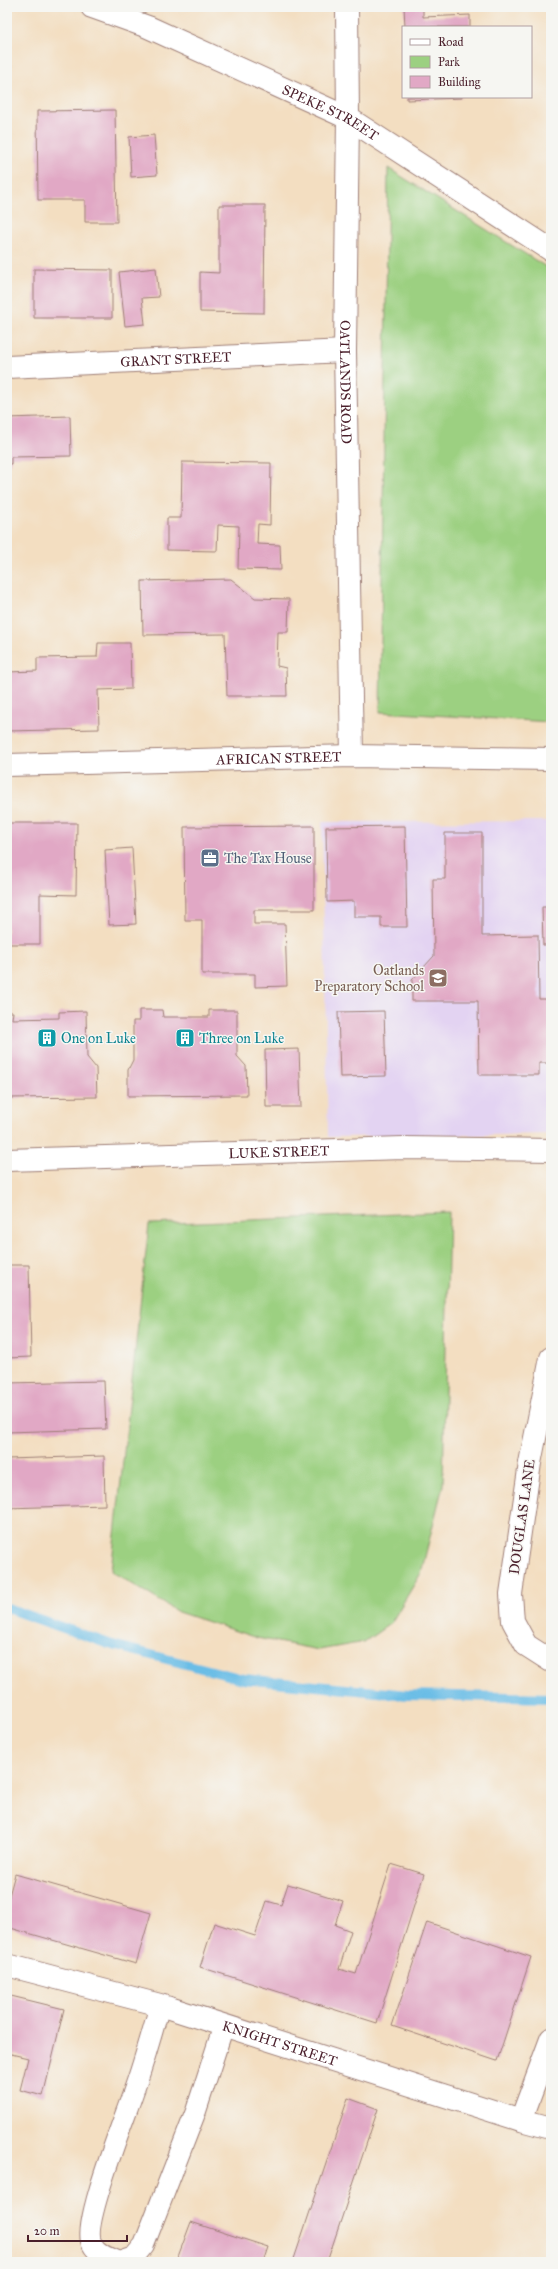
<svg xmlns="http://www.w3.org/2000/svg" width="558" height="2269" viewBox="0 0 558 2269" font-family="'IM FELL Great Primer',serif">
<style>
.built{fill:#e3d3f2}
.park{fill:#9cd081;stroke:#737856}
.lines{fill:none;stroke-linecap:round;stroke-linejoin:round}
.stream{stroke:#6abde6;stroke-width:10}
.building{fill:#e1a8c5}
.lane-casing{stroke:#9e7e76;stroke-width:22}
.street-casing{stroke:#9e7e76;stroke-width:24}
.secondary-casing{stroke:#9e7e76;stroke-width:24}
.lane{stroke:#fff;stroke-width:20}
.street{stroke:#fff;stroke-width:22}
.secondary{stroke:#fff;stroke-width:22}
.labels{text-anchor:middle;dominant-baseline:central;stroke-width:3;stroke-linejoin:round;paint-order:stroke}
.street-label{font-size:14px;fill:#4a1f2b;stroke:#f6f6f2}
.service-label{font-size:14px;fill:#4e5e75;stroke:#f6f6f2;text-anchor:start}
.education-label{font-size:14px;fill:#785e54;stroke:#f6f6f2;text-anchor:end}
.culture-label{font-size:14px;fill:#0d838f;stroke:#f6f6f2;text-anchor:start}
</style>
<rect width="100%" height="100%" fill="#f6f6f2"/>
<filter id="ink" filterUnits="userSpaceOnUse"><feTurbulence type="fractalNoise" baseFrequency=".025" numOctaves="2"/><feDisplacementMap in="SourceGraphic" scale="8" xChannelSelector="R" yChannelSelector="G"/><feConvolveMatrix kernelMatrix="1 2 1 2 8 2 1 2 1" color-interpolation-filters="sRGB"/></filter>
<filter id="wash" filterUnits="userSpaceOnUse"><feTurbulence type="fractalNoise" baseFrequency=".012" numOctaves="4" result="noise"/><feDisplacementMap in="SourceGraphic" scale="16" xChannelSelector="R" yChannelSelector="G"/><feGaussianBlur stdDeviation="0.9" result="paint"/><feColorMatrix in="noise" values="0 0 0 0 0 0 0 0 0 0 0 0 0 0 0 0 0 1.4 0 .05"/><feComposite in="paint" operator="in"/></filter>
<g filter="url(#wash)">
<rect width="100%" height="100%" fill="#f3dec1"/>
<path class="built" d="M 551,821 L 551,1134 L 328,1137 L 322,822 Z"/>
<path class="park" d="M 388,168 L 551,270 L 551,722 L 380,712 Z
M 449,1212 L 443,1485 L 421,1573 L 391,1623 L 364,1642 L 319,1650 L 257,1638 L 178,1612 L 111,1571 L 149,1224 Z"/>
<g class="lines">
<path class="stream" d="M 7,1608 L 109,1644 L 243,1679 L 408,1695 L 551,1698"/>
</g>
<g id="blocks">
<path class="building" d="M 404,7 L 423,7 L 423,17 L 470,15 L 470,27 L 405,27 Z
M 407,97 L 462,97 L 462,98 L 407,100 Z
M 115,110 L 117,222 L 85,222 L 85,200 L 38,200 L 37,111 Z
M 154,135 L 157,175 L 131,177 L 129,137 Z
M 219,205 L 265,205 L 264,313 L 200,312 L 200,272 L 219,273 Z
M 156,268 L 159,297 L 142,298 L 145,324 L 125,326 L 119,272 Z
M 34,269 L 112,270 L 112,318 L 34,318 Z
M 70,416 L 71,456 L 11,457 L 11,464 L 7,464 L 7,418 Z
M 182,462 L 271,463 L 270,525 L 258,524 L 257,544 L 280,545 L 281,570 L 238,569 L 239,526 L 218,525 L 217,551 L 167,550 L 167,518 L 181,518 Z
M 231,579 L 255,598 L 289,599 L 288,632 L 278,632 L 277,666 L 286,668 L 287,696 L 227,696 L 225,634 L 143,635 L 142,581 Z
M 98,643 L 130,643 L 131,689 L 98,690 L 99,729 L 7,731 L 7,672 L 37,671 L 37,658 L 97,657 Z
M 7,823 L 77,823 L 76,895 L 40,894 L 40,944 L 7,944 Z
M 314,826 L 314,910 L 254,910 L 254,924 L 285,924 L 287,986 L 255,987 L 255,974 L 202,974 L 202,920 L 185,920 L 184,827 Z
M 405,826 L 407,927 L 381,927 L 381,917 L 354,917 L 354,901 L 327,902 L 326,827 Z
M 445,833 L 482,833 L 482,936 L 538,935 L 539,999 L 551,999 L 551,1063 L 539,1063 L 539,1075 L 479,1075 L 478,1001 L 412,1001 L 412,980 L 434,956 L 433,879 L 445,879 Z
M 132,848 L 136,924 L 109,925 L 105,850 Z
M 542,907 L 551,907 L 551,945 L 543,945 Z
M 139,1010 L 162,1010 L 163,1017 L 209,1017 L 209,1010 L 237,1010 L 237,1056 L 246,1066 L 247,1095 L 128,1096 L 128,1070 L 133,1060 L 133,1021 L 139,1021 Z
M 86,1011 L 87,1057 L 96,1068 L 97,1097 L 7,1098 L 7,1012 L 13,1012 L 12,1019 L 59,1018 L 59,1012 Z
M 384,1011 L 386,1076 L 340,1077 L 338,1012 Z
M 299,1049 L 301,1107 L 266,1107 L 265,1050 Z
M 7,1265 L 29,1265 L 31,1357 L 7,1358 Z
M 104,1381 L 106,1429 L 7,1432 L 7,1383 Z
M 104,1456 L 105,1505 L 7,1508 L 7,1459 Z
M 391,1864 L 424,1874 L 377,2023 L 200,1967 L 214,1923 L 255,1936 L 267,1901 L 281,1905 L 288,1884 L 343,1901 L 335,1925 L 351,1931 L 339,1969 L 356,1974 Z
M 15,1874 L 151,1913 L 136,1964 L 7,1927 L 7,1903 Z
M 427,1922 L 531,1957 L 497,2061 L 392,2026 Z
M 7,1995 L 64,2009 L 43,2096 L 20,2090 L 28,2058 L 7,2053 Z
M 348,2098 L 378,2109 L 327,2262 L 293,2262 Z
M 191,2222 L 268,2247 L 263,2262 L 176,2262 Z"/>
</g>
</g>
<g filter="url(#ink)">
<use href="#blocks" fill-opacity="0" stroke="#9e7e76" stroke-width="1"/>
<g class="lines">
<defs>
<path id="lane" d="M 160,2005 C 152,2033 144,2062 134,2090 C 126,2115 81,2225 92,2244 C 97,2254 109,2258 119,2262 L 134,2257 L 144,2245 L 196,2111 L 224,2025"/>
<g id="street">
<path id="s1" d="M 92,7 L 148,27 L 348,118 L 551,250"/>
<path id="s2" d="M 347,7 L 348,118 L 345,351 L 352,756"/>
<path id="s3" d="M 7,367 L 345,351"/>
<path id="s4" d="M 7,1160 L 403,1148 L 551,1150"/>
<path d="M 551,1358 L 530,1463 L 511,1594 L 513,1621 L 526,1645 L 551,1661"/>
<path id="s5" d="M 7,1965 L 160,2005 L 521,2120 L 551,2128"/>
<path d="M 521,2120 L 551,2039"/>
</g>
<g id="secondary">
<path id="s6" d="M 7,765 L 352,756 L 551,759"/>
</g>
</defs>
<use href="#lane" class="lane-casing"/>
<use href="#street" class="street-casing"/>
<use href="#secondary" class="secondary-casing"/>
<use href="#lane" class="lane"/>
<use href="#street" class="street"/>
<use href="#secondary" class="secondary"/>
</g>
</g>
<defs>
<symbol id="office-square" viewBox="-11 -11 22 22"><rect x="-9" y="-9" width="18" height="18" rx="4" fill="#5c6f8a" stroke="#f6f6f2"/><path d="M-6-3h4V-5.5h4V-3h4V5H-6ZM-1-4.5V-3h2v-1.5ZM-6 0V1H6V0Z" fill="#fff"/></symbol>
<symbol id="school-square" viewBox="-11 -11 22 22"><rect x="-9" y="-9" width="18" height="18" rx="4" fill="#8d6e63" stroke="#f6f6f2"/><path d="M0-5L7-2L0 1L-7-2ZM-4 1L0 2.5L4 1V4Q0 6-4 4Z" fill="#fff"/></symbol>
<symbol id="building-square" viewBox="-11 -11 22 22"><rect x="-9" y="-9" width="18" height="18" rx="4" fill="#0f9aa8" stroke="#f6f6f2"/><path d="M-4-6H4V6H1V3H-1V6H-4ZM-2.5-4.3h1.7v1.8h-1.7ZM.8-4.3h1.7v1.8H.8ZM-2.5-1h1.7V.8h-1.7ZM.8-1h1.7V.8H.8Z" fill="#fff"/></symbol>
</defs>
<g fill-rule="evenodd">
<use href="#office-square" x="199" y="847" width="22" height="22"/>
<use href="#school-square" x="427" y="967" width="22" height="22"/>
<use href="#building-square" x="36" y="1027" width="22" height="22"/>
<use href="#building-square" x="174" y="1027" width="22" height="22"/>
</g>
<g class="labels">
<g class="street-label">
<text stroke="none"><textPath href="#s1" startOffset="261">SPEKE STREET</textPath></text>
<text stroke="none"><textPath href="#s3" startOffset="169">GRANT STREET</textPath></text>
<text stroke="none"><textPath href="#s2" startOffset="375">OATLANDS ROAD</textPath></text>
<text stroke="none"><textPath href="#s6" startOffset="272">AFRICAN STREET</textPath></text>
<text stroke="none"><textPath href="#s4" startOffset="272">LUKE STREET</textPath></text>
<text transform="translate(522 1517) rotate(-82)">DOUGLAS LANE</text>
<text stroke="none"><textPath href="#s5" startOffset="284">KNIGHT STREET</textPath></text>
</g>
<g class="service-label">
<text x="224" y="858">The Tax House</text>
</g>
<g class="education-label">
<text x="424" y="970">Oatlands<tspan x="424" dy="16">Preparatory School</tspan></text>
</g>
<g class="culture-label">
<text x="61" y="1038">One on Luke</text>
<text x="199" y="1038">Three on Luke</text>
</g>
</g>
<rect width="558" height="2269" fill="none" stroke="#f6f6f2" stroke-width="24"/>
<rect x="402" y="26" width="130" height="72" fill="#f6f6f2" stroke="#b1a0a2"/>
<rect x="410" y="39" width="20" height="6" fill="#ffffff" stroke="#b1a0a2"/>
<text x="438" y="46" font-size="12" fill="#4a1f2b">Road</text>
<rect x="410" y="56" width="20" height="12" fill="#9cd081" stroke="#b1a0a2"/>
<text x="438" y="66" font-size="12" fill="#4a1f2b">Park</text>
<rect x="410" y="76" width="20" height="12" fill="#e1a8c5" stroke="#b1a0a2"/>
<text x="438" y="86" font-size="12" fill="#4a1f2b">Building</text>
<path d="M28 2235v6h99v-6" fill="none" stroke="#4a1f2b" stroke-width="2"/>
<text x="34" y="2235" font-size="12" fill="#4a1f2b" stroke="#f6f6f2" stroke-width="3" paint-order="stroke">20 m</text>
</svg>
